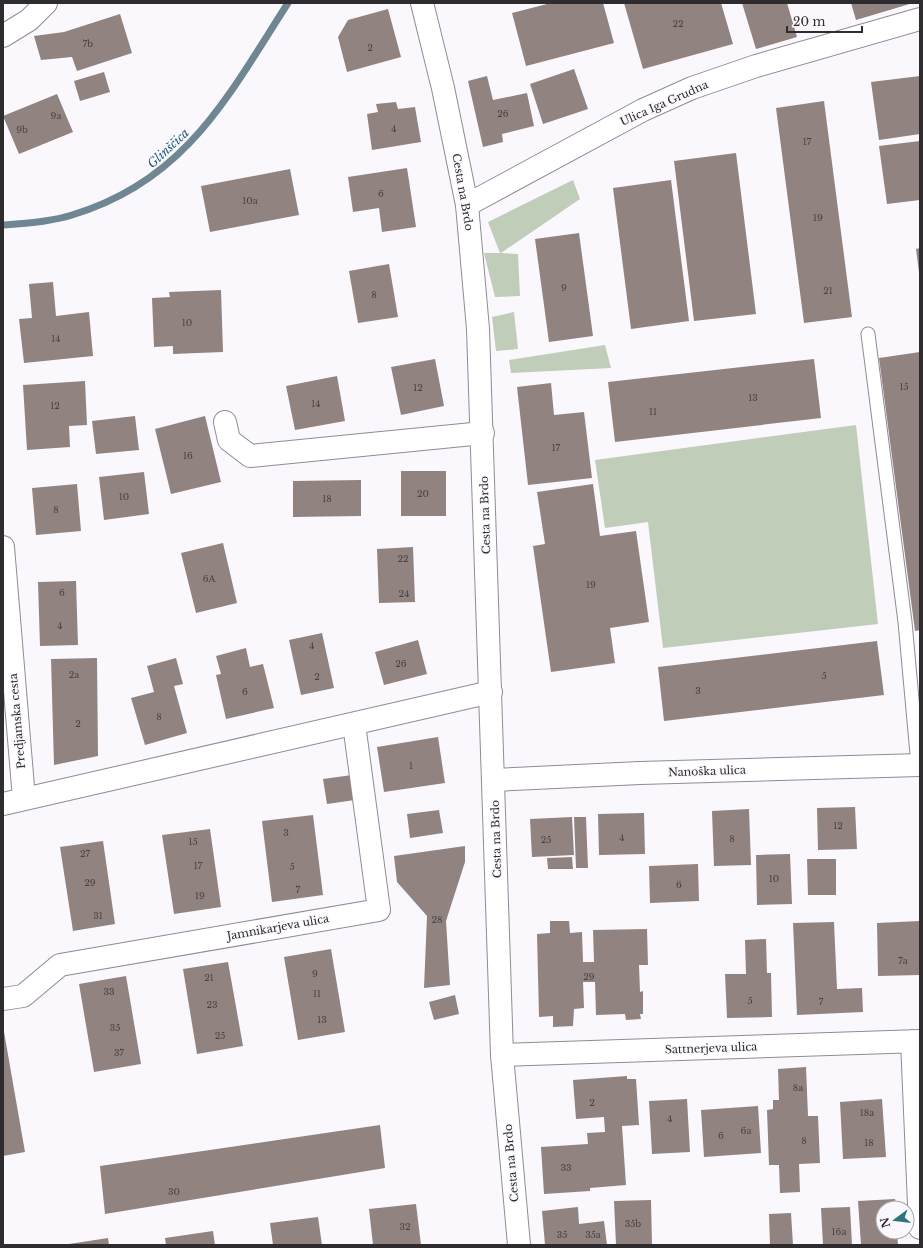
<svg xmlns="http://www.w3.org/2000/svg" width="923" height="1248" viewBox="0 0 923 1248" font-family="'Libre Baskerville',serif">
<style>
.green{fill:#c0cdb8}
.lines{fill:none;stroke-linecap:round;stroke-linejoin:round}
.stream{stroke:#6f8793;stroke-width:7}
.building{fill:#918380}
.service-casing{stroke:#908a95;stroke-width:15}
.minor-casing{stroke:#908a95;stroke-width:24}
.tertiary-casing{stroke:#908a95;stroke-width:24}
.service{stroke:#fff;stroke-width:13}
.minor{stroke:#fff;stroke-width:22}
.tertiary{stroke:#fff;stroke-width:22}
.labels{text-anchor:middle;dominant-baseline:central;stroke-width:3;stroke-linejoin:round;paint-order:stroke}
.number-label{font-size:9px;fill:#484244}
.street-label{font-size:11px;fill:#2f2c30;stroke:#fbf8fd}
.water-label{font-size:12px;font-style:italic;fill:#175972;stroke:#fbf8fd}
</style>
<rect width="100%" height="100%" fill="#fbf8fd"/>
<path class="green" d="M 573,180 L 580,199 L 501,253 L 518,254 L 520,296 L 495,297 L 484,253 L 500,253 L 488,222 Z
M 514,312 L 518,349 L 496,351 L 492,317 Z
M 605,345 L 611,368 L 511,373 L 509,360 Z
M 856,425 L 878,624 L 663,648 L 648,522 L 605,528 L 595,460 Z"/>
<g class="lines">
<path class="stream" d="M 3,225 C 26,223 50,222 72,215 C 186,181 228,96 288,3"/>
</g>
<path class="building" d="M 551,3 L 603,3 L 614,43 L 526,66 L 512,13 Z
M 624,3 L 721,3 L 733,44 L 643,69 Z
M 742,3 L 787,3 L 797,37 L 756,49 Z
M 851,3 L 913,3 L 856,20 Z
M 388,9 L 401,57 L 347,72 L 338,37 L 348,20 Z
M 120,14 L 132,53 L 77,71 L 72,57 L 41,60 L 34,36 L 64,32 Z
M 574,69 L 588,109 L 543,124 L 530,84 Z
M 104,72 L 110,92 L 80,101 L 74,81 Z
M 487,76 L 493,100 L 527,93 L 534,126 L 502,134 L 503,142 L 483,147 L 468,81 Z
M 920,76 L 920,134 L 879,140 L 871,82 Z
M 57,94 L 73,132 L 19,154 L 3,116 Z
M 824,101 L 852,317 L 804,323 L 776,108 Z
M 396,102 L 398,109 L 415,107 L 421,142 L 372,150 L 367,114 L 378,112 L 376,104 Z
M 920,141 L 920,200 L 887,204 L 879,146 Z
M 736,153 L 756,314 L 694,321 L 674,161 Z
M 407,168 L 416,227 L 382,232 L 379,208 L 353,212 L 348,177 Z
M 290,169 L 299,215 L 210,232 L 201,186 Z
M 671,180 L 689,321 L 631,329 L 613,188 Z
M 579,233 L 593,336 L 549,342 L 535,239 Z
M 920,248 L 920,271 L 919,272 L 916,249 Z
M 389,264 L 398,317 L 358,323 L 349,271 Z
M 53,282 L 56,316 L 89,312 L 93,356 L 24,363 L 19,319 L 32,318 L 29,284 Z
M 221,290 L 223,352 L 173,354 L 173,346 L 154,347 L 152,298 L 170,297 L 169,292 Z
M 920,352 L 920,630 L 915,631 L 879,358 Z
M 435,359 L 444,406 L 401,415 L 391,367 Z
M 814,359 L 821,418 L 615,442 L 608,382 Z
M 337,376 L 345,421 L 295,430 L 286,386 Z
M 85,381 L 87,425 L 69,426 L 70,447 L 27,450 L 23,385 Z
M 551,383 L 554,415 L 584,412 L 592,478 L 528,485 L 517,387 Z
M 135,416 L 139,450 L 96,454 L 92,421 Z
M 205,416 L 221,482 L 171,494 L 155,429 Z
M 401,471 L 446,471 L 446,516 L 401,516 Z
M 144,472 L 149,514 L 104,520 L 99,477 Z
M 361,480 L 361,516 L 293,517 L 293,481 Z
M 77,484 L 81,531 L 36,535 L 32,488 Z
M 593,484 L 600,536 L 636,531 L 649,622 L 610,628 L 615,663 L 551,672 L 533,546 L 545,544 L 537,492 Z
M 223,543 L 237,603 L 196,613 L 181,553 Z
M 413,547 L 415,602 L 379,603 L 377,549 Z
M 76,581 L 78,645 L 40,646 L 38,582 Z
M 322,633 L 334,688 L 301,695 L 289,640 Z
M 418,640 L 427,674 L 384,685 L 375,652 Z
M 877,641 L 884,695 L 664,721 L 658,667 Z
M 246,648 L 250,667 L 263,664 L 274,708 L 226,719 L 216,675 L 221,674 L 216,656 Z
M 97,658 L 98,756 L 54,765 L 51,659 Z
M 176,658 L 183,684 L 174,686 L 187,733 L 145,745 L 131,698 L 154,692 L 147,666 Z
M 438,737 L 445,783 L 384,792 L 377,747 Z
M 352,775 L 355,800 L 327,804 L 323,779 Z
M 855,807 L 857,849 L 818,850 L 817,808 Z
M 749,809 L 751,865 L 714,866 L 712,811 Z
M 439,810 L 443,833 L 410,838 L 407,814 Z
M 644,813 L 645,854 L 599,855 L 598,814 Z
M 313,815 L 323,895 L 272,902 L 262,821 Z
M 572,817 L 574,855 L 532,857 L 530,819 Z
M 574,817 L 586,817 L 588,868 L 576,868 Z
M 210,829 L 221,907 L 174,914 L 162,835 Z
M 103,841 L 115,924 L 73,931 L 60,847 Z
M 465,846 L 465,862 L 446,921 L 450,985 L 424,988 L 427,916 L 397,882 L 394,856 Z
M 790,854 L 792,904 L 757,905 L 756,855 Z
M 572,857 L 573,869 L 548,869 L 547,858 Z
M 807,859 L 836,859 L 836,895 L 808,895 Z
M 698,864 L 699,901 L 650,903 L 649,866 Z
M 550,921 L 569,921 L 570,933 L 582,932 L 583,962 L 594,962 L 593,930 L 647,929 L 648,965 L 639,965 L 640,992 L 643,991 L 643,1014 L 640,1014 L 641,1019 L 626,1020 L 625,1014 L 596,1015 L 595,982 L 583,982 L 584,1008 L 574,1009 L 573,1026 L 553,1027 L 553,1016 L 539,1017 L 537,934 L 550,933 Z
M 920,921 L 920,975 L 878,976 L 877,923 Z
M 834,922 L 837,989 L 862,988 L 863,1012 L 797,1015 L 793,923 Z
M 766,939 L 767,973 L 771,973 L 772,1017 L 727,1018 L 725,974 L 746,974 L 745,940 Z
M 331,949 L 345,1032 L 298,1040 L 284,957 Z
M 228,962 L 243,1046 L 197,1054 L 183,969 Z
M 126,976 L 141,1064 L 94,1072 L 79,984 Z
M 455,995 L 459,1014 L 434,1020 L 429,1002 Z
M 3,1026 L 25,1152 L 3,1156 Z
M 806,1067 L 808,1116 L 818,1116 L 820,1163 L 799,1164 L 800,1192 L 780,1193 L 779,1165 L 769,1165 L 767,1110 L 773,1109 L 773,1100 L 779,1100 L 778,1069 Z
M 627,1076 L 627,1079 L 636,1079 L 639,1125 L 622,1126 L 626,1185 L 590,1188 L 590,1191 L 544,1194 L 541,1147 L 588,1144 L 587,1133 L 605,1132 L 604,1117 L 576,1119 L 573,1080 Z
M 687,1099 L 690,1152 L 652,1154 L 649,1101 Z
M 882,1099 L 886,1157 L 843,1159 L 840,1102 Z
M 758,1106 L 761,1153 L 704,1157 L 701,1110 Z
M 380,1125 L 385,1168 L 105,1214 L 100,1166 Z
M 895,1199 L 896,1208 L 883,1208 L 883,1232 L 897,1232 L 898,1245 L 861,1245 L 858,1201 Z
M 651,1200 L 652,1245 L 616,1245 L 614,1201 Z
M 416,1204 L 421,1245 L 373,1245 L 369,1209 Z
M 578,1207 L 579,1224 L 604,1221 L 607,1245 L 545,1245 L 542,1211 Z
M 850,1207 L 852,1245 L 823,1245 L 821,1208 Z
M 791,1213 L 793,1245 L 770,1245 L 769,1214 Z
M 318,1217 L 322,1245 L 273,1245 L 270,1223 Z
M 213,1231 L 215,1245 L 166,1245 L 165,1238 Z
M 108,1238 L 109,1245 L 69,1245 L 69,1244 Z"/>
<g class="lines">
<defs>
<path id="service" d="M 868,334 L 905,622 L 918,765"/>
<path id="minor" d="M 3,36 L 29,20 L 46,3
M 467,205 L 643,110 L 692,88 L 756,66 L 920,19
M 225,422 L 229,440 L 250,456 L 483,433
M 3,547 L 24,799
M 494,780 L 640,773 L 920,765
M 3,804 L 491,692
M 3,999 L 23,996 L 60,965 L 379,910 L 354,724
M 912,1041 L 920,1228
M 502,1055 L 920,1041"/>
<path id="tertiary" d="M 422,3 L 443,88 L 467,205 L 478,329 L 502,1055 L 519,1245"/>
</defs>
<use href="#service" class="service-casing"/>
<use href="#minor" class="minor-casing"/>
<use href="#tertiary" class="tertiary-casing"/>
<use href="#service" class="service"/>
<use href="#minor" class="minor"/>
<use href="#tertiary" class="tertiary"/>
</g>
<g class="labels">
<g class="number-label">
<text x="678" y="23">22</text>
<text x="88" y="43">7b</text>
<text x="370" y="47">2</text>
<text x="503" y="113">26</text>
<text x="56" y="115">9a</text>
<text x="394" y="128">4</text>
<text x="22" y="129">9b</text>
<text x="807" y="141">17</text>
<text x="381" y="193">6</text>
<text x="250" y="200">10a</text>
<text x="818" y="217">19</text>
<text x="564" y="287">9</text>
<text x="828" y="290">21</text>
<text x="374" y="294">8</text>
<text x="187" y="322">10</text>
<text x="56" y="338">14</text>
<text x="904" y="386">15</text>
<text x="418" y="387">12</text>
<text x="753" y="397">13</text>
<text x="316" y="403">14</text>
<text x="55" y="405">12</text>
<text x="653" y="411">11</text>
<text x="556" y="447">17</text>
<text x="188" y="455">16</text>
<text x="423" y="493">20</text>
<text x="124" y="496">10</text>
<text x="327" y="498">18</text>
<text x="56" y="509">8</text>
<text x="403" y="558">22</text>
<text x="209" y="578">6A</text>
<text x="591" y="584">19</text>
<text x="62" y="592">6</text>
<text x="404" y="593">24</text>
<text x="60" y="625">4</text>
<text x="312" y="645">4</text>
<text x="401" y="663">26</text>
<text x="74" y="674">2a</text>
<text x="824" y="675">5</text>
<text x="317" y="676">2</text>
<text x="698" y="690">3</text>
<text x="245" y="691">6</text>
<text x="159" y="716">8</text>
<text x="78" y="723">2</text>
<text x="411" y="765">1</text>
<text x="838" y="825">12</text>
<text x="286" y="832">3</text>
<text x="622" y="837">4</text>
<text x="732" y="838">8</text>
<text x="546" y="839">25</text>
<text x="193" y="841">15</text>
<text x="85" y="853">27</text>
<text x="198" y="865">17</text>
<text x="292" y="866">5</text>
<text x="774" y="878">10</text>
<text x="90" y="882">29</text>
<text x="679" y="884">6</text>
<text x="298" y="889">7</text>
<text x="200" y="895">19</text>
<text x="98" y="915">31</text>
<text x="437" y="919">28</text>
<text x="903" y="960">7a</text>
<text x="315" y="973">9</text>
<text x="589" y="976">29</text>
<text x="209" y="977">21</text>
<text x="109" y="991">33</text>
<text x="317" y="993">11</text>
<text x="750" y="1000">5</text>
<text x="821" y="1001">7</text>
<text x="212" y="1004">23</text>
<text x="322" y="1019">13</text>
<text x="115" y="1027">35</text>
<text x="220" y="1035">25</text>
<text x="119" y="1052">37</text>
<text x="798" y="1087">8a</text>
<text x="592" y="1102">2</text>
<text x="867" y="1112">18a</text>
<text x="670" y="1118">4</text>
<text x="746" y="1130">6a</text>
<text x="721" y="1135">6</text>
<text x="804" y="1140">8</text>
<text x="869" y="1142">18</text>
<text x="566" y="1167">33</text>
<text x="174" y="1191">30</text>
<text x="633" y="1223">35b</text>
<text x="405" y="1226">32</text>
<text x="839" y="1231">16a</text>
<text x="562" y="1234">35</text>
<text x="593" y="1234">35a</text>
</g>
<g class="street-label">
<text transform="translate(664 103) rotate(-24)">Ulica Iga Grudna</text>
<text transform="translate(463 192) rotate(80)">Cesta na Brdo</text>
<text transform="translate(485 515) rotate(-92)">Cesta na Brdo</text>
<text transform="translate(17 721) rotate(-95)">Predjamska cesta</text>
<text transform="translate(707 771) rotate(-2)">Nanoška ulica</text>
<text transform="translate(496 839) rotate(-92)">Cesta na Brdo</text>
<text transform="translate(278 927) rotate(-10)">Jamnikarjeva ulica</text>
<text transform="translate(711 1048) rotate(-2)">Sattnerjeva ulica</text>
<text transform="translate(511 1163) rotate(-95)">Cesta na Brdo</text>
</g>
<g class="water-label">
<text transform="translate(168 148) rotate(-43)">Glinščica</text>
</g>
</g>
<rect width="923" height="1248" fill="none" stroke="#2f2c30" stroke-width="8"/>
<g transform="translate(895 1220) rotate(255)"><circle r="19" fill="#fbf8fd" stroke="#a9a6ab"/>
<path d="M0-3L7 15L0 10L-7 15Z" fill="#2b747c"/>
<text y="-6" font-size="11" font-weight="bold" text-anchor="middle" fill="#2f2c30">N</text>
</g>
<path d="M787 26v6h75v-6" fill="none" stroke="#2f2c30" stroke-width="2"/>
<text x="793" y="26" font-size="12" fill="#2f2c30" stroke="#fbf8fd" stroke-width="3" paint-order="stroke">20 m</text>
</svg>
